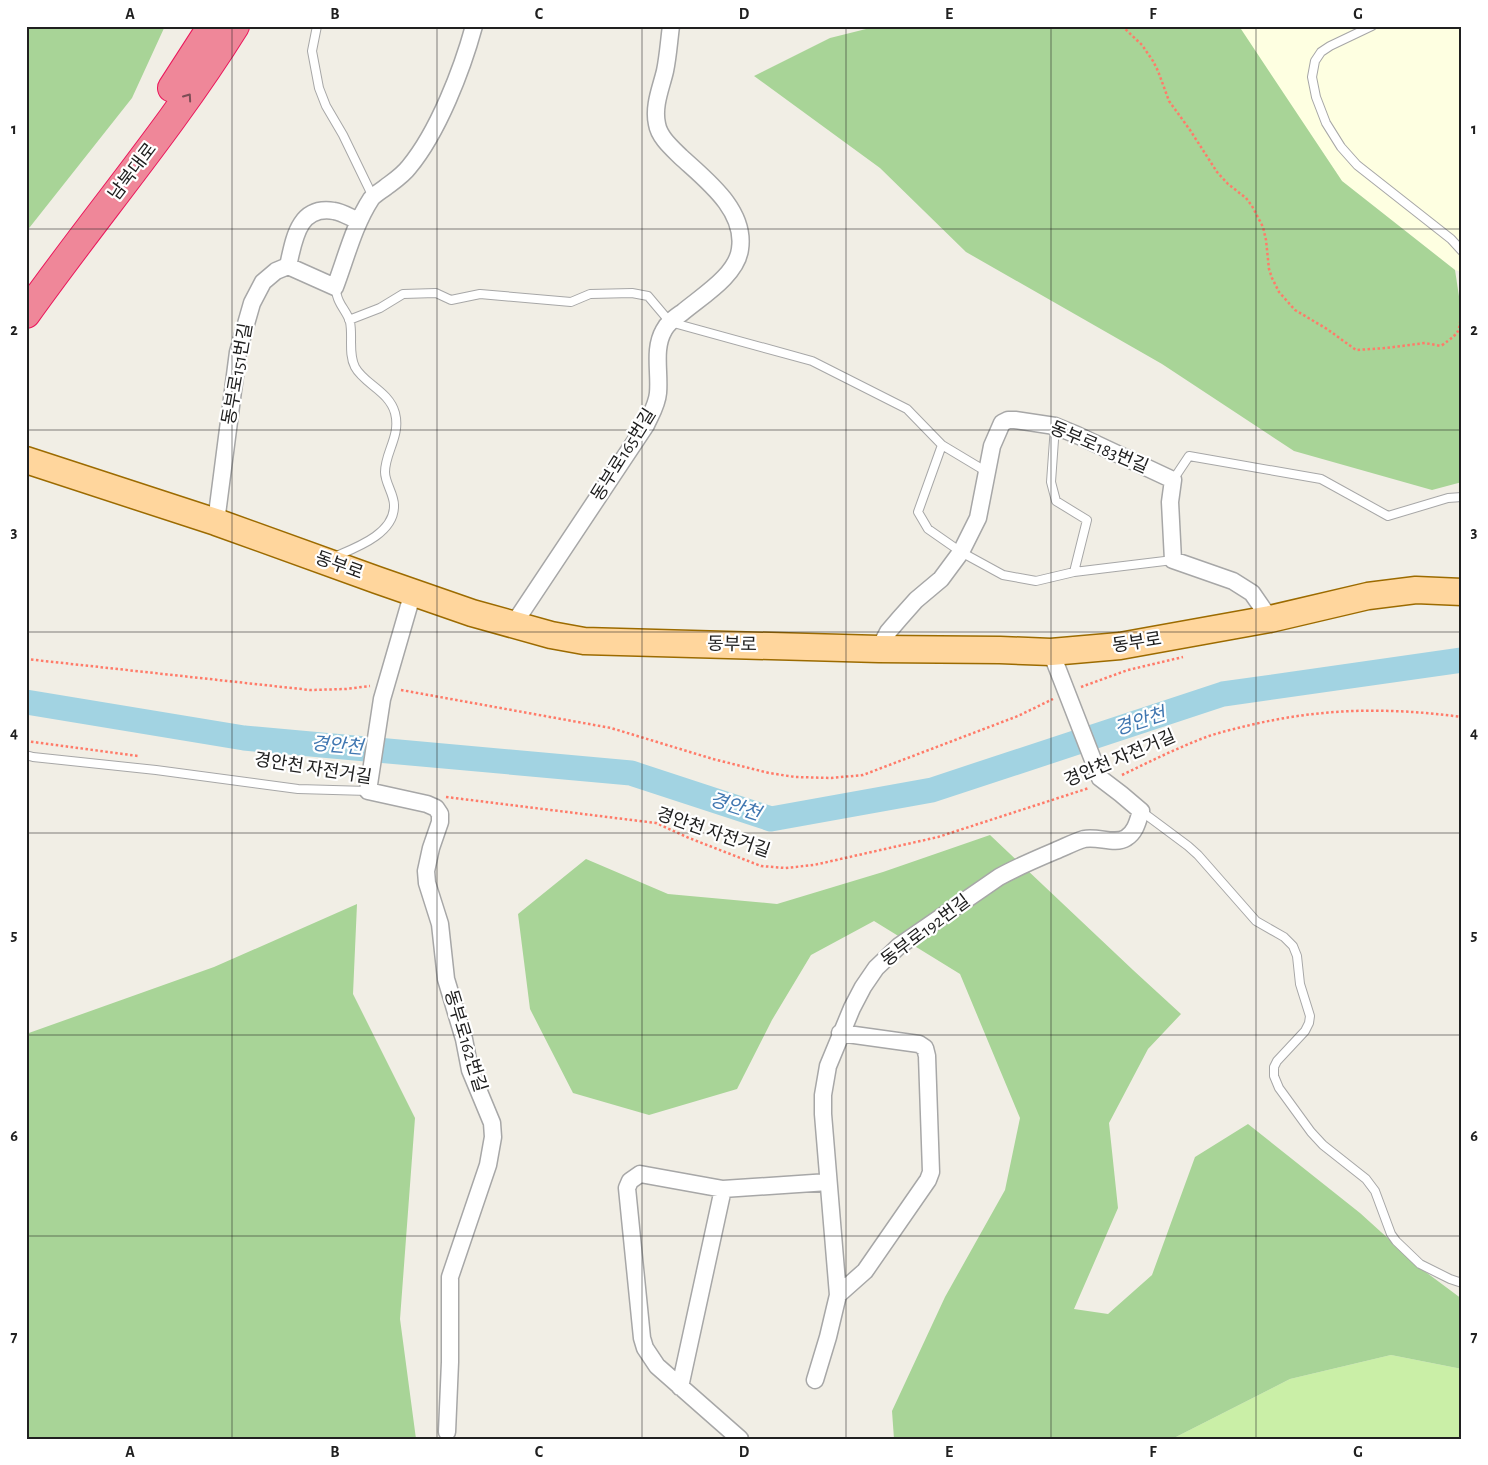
<svg xmlns="http://www.w3.org/2000/svg" width="1488" height="1465" viewBox="0 0 1488 1465" font-family="'Alegreya Sans','Noto Sans KR',sans-serif">
<style>
.education{fill:#feffe1}
.grass{fill:#caefa7}
.forest{fill:#a8d497}
.lines{fill:none;stroke-linecap:round;stroke-linejoin:round}
.river{stroke:#a2d3e2;stroke-width:25}
.lane-casing{stroke:#a7a7a7;stroke-width:10}
.street-casing{stroke:#a7a7a7;stroke-width:19}
.primary-casing{stroke:#9c6b00;stroke-width:29}
.highway-casing{stroke:#eb175c;stroke-width:30}
.path{stroke:#ff7b69;stroke-width:2.5;stroke-dasharray:2.5 2.5;stroke-linecap:butt}
.lane{stroke:#fff;stroke-width:8}
.street{stroke:#fff;stroke-width:16}
.primary{stroke:#ffd69d;stroke-width:26}
.highway{stroke:#ef8799;stroke-width:28}
.oneway{stroke:#7d4e56}
.grid{fill:none;stroke:#202020;stroke-width:1;stroke-opacity:0.55}
.labels{text-anchor:middle;dominant-baseline:central;stroke-width:4.5;stroke-linejoin:round;paint-order:stroke}
.street-label{font-size:18px;fill:#202020;stroke:#fff}
.water-label{font-size:19px;font-style:italic;fill:#4077b1;stroke:#fff}
.neatline{fill:none;stroke:#202020;stroke-width:2}
.grid-label{font-size:16px;text-anchor:middle;font-weight:bold;fill:#202020}
</style>
<rect width="100%" height="100%" fill="#f1eee5"/>
<path class="education" d="M 1237,26 L 1462,26 L 1462,272 L 1455,270 L 1342,181 Z"/>
<path class="grass" d="M 1391,1355 L 1462,1369 L 1462,1439 L 1172,1439 L 1290,1379 Z"/>
<path class="forest" d="M 26,26 L 165,26 L 132,98 L 26,232 Z
M 878,26 L 1239,26 L 1342,181 L 1455,270 L 1462,316 L 1462,482 L 1432,490 L 1294,451 L 1162,364 L 966,252 L 880,168 L 754,76 L 830,38 Z
M 990,835 L 1133,970 L 1181,1014 L 1148,1049 L 1109,1123 L 1118,1208 L 1074,1309 L 1108,1314 L 1152,1275 L 1195,1157 L 1248,1124 L 1360,1213 L 1423,1270 L 1462,1299 L 1462,1369 L 1391,1355 L 1290,1379 L 1172,1439 L 894,1439 L 892,1411 L 945,1297 L 1005,1190 L 1020,1118 L 960,974 L 874,921 L 811,955 L 772,1020 L 737,1089 L 649,1115 L 573,1093 L 530,1009 L 518,914 L 586,859 L 668,894 L 777,904 L 883,872 Z
M 357,904 L 353,994 L 415,1118 L 400,1319 L 416,1439 L 26,1439 L 26,1034 L 214,967 Z"/>
<g class="lines">
<path class="river" d="M 26,702 L 244,738 L 631,773 L 771,819 L 932,790 L 1223,694 L 1462,660"/>
<defs>
<path id="lane" d="M 317,26 L 312,51 L 319,88 L 326,106 L 343,135 L 373,197
M 1372,26 L 1330,46 L 1321,52 L 1315,61 L 1312,77 L 1316,97 L 1326,123 L 1341,147 L 1357,165 L 1451,239 L 1462,251
M 349,320 L 380,308 L 403,294 L 436,293 L 451,300 L 480,294 L 571,302 L 590,294 L 632,293 L 648,296 L 670,322 L 812,361 L 907,409 L 942,445 L 987,472
M 1055,426 L 1051,482 L 1056,501 L 1087,520 L 1074,572
M 942,445 L 918,512 L 928,529 L 961,552 L 1003,575 L 1036,581 L 1074,572 L 1173,560
M 1173,480 L 1189,456 L 1321,479 L 1388,516 L 1448,498 L 1462,497
M 334,557 C 355,548 395,534 394,505 C 394,494 385,483 385,472 C 385,452 401,436 395,413 C 389,391 364,384 355,367 C 348,354 353,336 350,322 C 348,314 342,308 339,301 C 337,297 336,292 335,287
M 26,755 L 33,757 L 156,770 L 298,789 L 368,791
M 1141,811 L 1188,846 L 1198,855 L 1256,921 L 1284,937 L 1293,946 L 1297,956 L 1300,984 L 1310,1016 L 1309,1023 L 1305,1031 L 1277,1061 L 1274,1067 L 1274,1076 L 1279,1088 L 1311,1132 L 1323,1145 L 1366,1179 L 1375,1191 L 1391,1234 L 1396,1241 L 1420,1264 L 1450,1279 L 1462,1283"/>
<path id="street" d="M 288,266 C 294,240 298,205 334,211 C 342,212 351,218 359,221
M 216,522 L 238,352 L 252,303 L 263,282 L 276,271 L 288,266 L 335,287 C 346,258 354,225 371,199 C 375,194 381,191 386,187 C 394,181 403,175 409,167 C 438,132 462,70 474,26
M 413,592 L 382,699 L 368,791 L 427,804 L 436,808 L 440,814 L 440,822 L 431,848 L 426,871 L 427,883 L 440,924 L 446,979 L 464,1039 L 470,1070 L 492,1123 L 493,1137 L 488,1165 L 450,1277 L 450,1362 L 447,1432
M 513,625 L 646,425 C 651,414 657,405 658,393 C 660,372 653,349 664,330 C 668,322 676,317 683,312 C 702,296 737,275 740,249 C 746,210 706,180 681,157 C 672,148 659,137 657,124 C 653,106 661,88 665,71 C 668,57 669,41 671,26
M 879,649 L 888,632 L 900,618 L 916,600 L 941,579 L 961,552 L 978,518 L 992,446 L 1002,423 L 1008,420 L 1015,420 L 1055,426 L 1077,435 L 1173,480 L 1170,502 L 1173,560 L 1233,581 L 1252,593 L 1270,619
M 838,1295 L 865,1271 L 928,1180 L 931,1172 L 927,1056 L 925,1048 L 919,1044 L 840,1033
M 815,1380 L 828,1337 L 838,1295 L 823,1114 L 823,1095 L 828,1066 L 852,1008 L 863,987 L 876,968 L 899,946 L 999,877 C 1017,867 1036,859 1055,851 C 1065,847 1074,842 1084,839 C 1098,836 1115,845 1126,838 C 1136,832 1138,820 1141,811 L 1121,794 L 1100,778 L 1051,652
M 680,1387 L 723,1189
M 740,1439 L 657,1366 L 645,1348 L 642,1338 L 627,1188 L 630,1181 L 640,1174 L 723,1189 L 828,1182"/>
<path id="primary" d="M 26,460 L 216,522 L 377,580 L 472,613 L 551,635 L 584,641 L 879,649 L 1000,650 L 1051,652 L 1120,646 L 1270,619 L 1368,596 L 1416,590 L 1462,592"/>
<path id="highway" d="M 172,88 L 212,26
M 26,314 C 95,217 172,127 235,26"/>
</defs>
<use href="#lane" class="lane-casing"/>
<use href="#street" class="street-casing"/>
<use href="#primary" class="primary-casing"/>
<use href="#highway" class="highway-casing"/>
<path class="path" d="M 1122,26 L 1142,45 L 1153,61 L 1158,71 L 1169,101 L 1190,130 L 1217,172 L 1228,184 L 1246,198 L 1252,206 L 1263,227 L 1266,240 L 1269,269 L 1272,278 L 1279,292 L 1295,310 L 1327,329 L 1356,350 L 1386,348 L 1425,343 L 1441,346 C 1463,330 1458,333 1462,308
M 26,659 L 310,690 L 346,689 L 370,686
M 1081,687 L 1128,670 L 1183,657
M 401,690 L 611,728 L 713,759 L 769,773 L 795,777 L 831,778 L 863,775 L 1018,716 L 1053,699
M 26,741 L 138,756
M 1122,775 C 1151,761 1179,747 1209,736 C 1221,732 1234,729 1246,726 C 1321,708 1386,707 1462,717
M 446,797 L 656,823 L 689,838 L 761,866 L 785,868 L 814,865 L 938,837 L 1089,788"/>
<use href="#lane" class="lane"/>
<use href="#street" class="street"/>
<use href="#primary" class="primary"/>
<use href="#highway" class="highway"/>
</g>
<defs><path id="oneway-chevron" d="M-2-3.5L2.5 0L-2 3.5" fill="none" stroke-width="1.6" stroke-linecap="round" stroke-linejoin="round" transform="scale(1.25)"/></defs>
<use class="oneway" href="#oneway-chevron" transform="translate(188 97) rotate(-55)"/>
<path class="grid" d="M 232,26 L 232,1439M 437,26 L 437,1439M 642,26 L 642,1439M 846,26 L 846,1439M 1051,26 L 1051,1439M 1256,26 L 1256,1439M 26,229 L 1462,229M 26,430 L 1462,430M 26,632 L 1462,632M 26,833 L 1462,833M 26,1035 L 1462,1035M 26,1236 L 1462,1236"/>
<g class="labels">
<g class="street-label">
<text transform="translate(133 172) rotate(-53)">남북대로</text>
<text transform="translate(238 374) rotate(-80)">동부로151번길</text>
<text transform="translate(1099 448) rotate(23)">동부로183번길</text>
<text transform="translate(624 455) rotate(-58)">동부로165번길</text>
<text transform="translate(339 566) rotate(20)">동부로</text>
<text transform="translate(1137 643) rotate(-9)">동부로</text>
<text transform="translate(732 645) rotate(1)">동부로</text>
<text transform="translate(1120 759) rotate(-23)">경안천 자전거길</text>
<text transform="translate(313 769) rotate(9)">경안천 자전거길</text>
<text transform="translate(713 833) rotate(19)">경안천 자전거길</text>
<text transform="translate(926 931) rotate(-37)">동부로192번길</text>
<text transform="translate(465 1041) rotate(73)">동부로162번길</text>
</g>
<g class="water-label">
<text transform="translate(1140 722) rotate(-18)">경안천</text>
<text transform="translate(337 746) rotate(5)">경안천</text>
<text transform="translate(735 807) rotate(18)">경안천</text>
</g>
</g>
<rect width="1488" height="1465" fill="none" stroke="#ffffff" stroke-width="55"/>
<rect x="28" y="28" width="1432" height="1410" class="neatline"/>
<g class="grid-label">
<text x="130" y="19">A</text>
<text x="335" y="19">B</text>
<text x="539" y="19">C</text>
<text x="744" y="19">D</text>
<text x="949" y="19">E</text>
<text x="1153" y="19">F</text>
<text x="1358" y="19">G</text>
<text x="14" y="134">1</text>
<text x="1474" y="134">1</text>
<text x="14" y="335">2</text>
<text x="1474" y="335">2</text>
<text x="14" y="537">3</text>
<text x="1474" y="537">3</text>
<text x="14" y="738">4</text>
<text x="1474" y="738">4</text>
<text x="14" y="940">5</text>
<text x="1474" y="940">5</text>
<text x="14" y="1141">6</text>
<text x="1474" y="1141">6</text>
<text x="14" y="1342">7</text>
<text x="1474" y="1342">7</text>
<text x="130" y="1457">A</text>
<text x="335" y="1457">B</text>
<text x="539" y="1457">C</text>
<text x="744" y="1457">D</text>
<text x="949" y="1457">E</text>
<text x="1153" y="1457">F</text>
<text x="1358" y="1457">G</text>
</g>
</svg>
